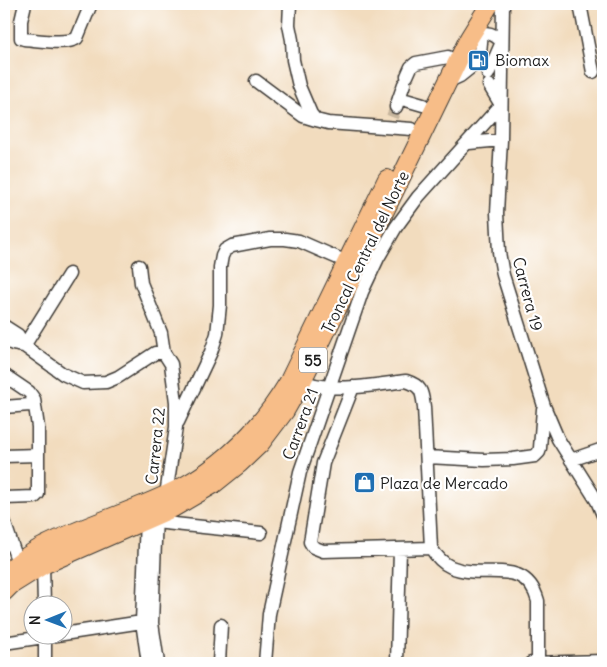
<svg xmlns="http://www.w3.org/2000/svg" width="607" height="667" viewBox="0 0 607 667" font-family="Delius,sans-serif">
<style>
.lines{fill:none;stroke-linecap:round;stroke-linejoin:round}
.minor-tunnel{stroke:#c7b69e;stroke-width:12;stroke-dasharray:12 6;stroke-linecap:butt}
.minor-casing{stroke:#3c3934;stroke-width:15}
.highway-casing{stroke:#3c3934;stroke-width:20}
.minor{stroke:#fff;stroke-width:12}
.highway{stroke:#f7bd88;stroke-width:18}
.labels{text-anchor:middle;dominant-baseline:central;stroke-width:4.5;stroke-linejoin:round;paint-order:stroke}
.shield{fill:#fff;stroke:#606060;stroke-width:1}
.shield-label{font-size:15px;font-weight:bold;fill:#1c1c1c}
.poi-label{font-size:16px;fill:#1c1c1c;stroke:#fff;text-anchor:start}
.street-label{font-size:16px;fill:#1c1c1c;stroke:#fff}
</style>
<rect width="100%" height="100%" fill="#fff"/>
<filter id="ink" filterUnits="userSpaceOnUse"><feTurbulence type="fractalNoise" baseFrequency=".02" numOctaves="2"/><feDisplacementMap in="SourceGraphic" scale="10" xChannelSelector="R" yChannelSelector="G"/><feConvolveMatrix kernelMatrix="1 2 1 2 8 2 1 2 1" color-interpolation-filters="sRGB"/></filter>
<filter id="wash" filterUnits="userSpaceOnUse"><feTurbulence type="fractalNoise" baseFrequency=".0096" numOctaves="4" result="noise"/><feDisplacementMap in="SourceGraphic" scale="20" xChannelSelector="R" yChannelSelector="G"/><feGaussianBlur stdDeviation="1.12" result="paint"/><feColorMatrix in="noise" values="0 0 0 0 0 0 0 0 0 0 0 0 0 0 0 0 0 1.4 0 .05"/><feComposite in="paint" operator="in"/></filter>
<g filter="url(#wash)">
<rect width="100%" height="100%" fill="#f2dcbe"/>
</g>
<g filter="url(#ink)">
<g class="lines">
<path class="minor-tunnel" d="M 392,117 L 396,107"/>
<defs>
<path id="minor" d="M 25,4 L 21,21 L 21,38 L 24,39 C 38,40 67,45 77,38 L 91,4
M 290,4 L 289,25 L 292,40 L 293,60 L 299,86 L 311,114 L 316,120 L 328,123 L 412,129
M 503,4 L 501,140 L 497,213 L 499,252 L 503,275 L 544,406 L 558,439 L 597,501 L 603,515
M 580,4 L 593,72
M 469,38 C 483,32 491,30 502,42 L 488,74
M 480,53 L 482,32
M 407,76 L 411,67 L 416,63 L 448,57
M 256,81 L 303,116 L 316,120
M 447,82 L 460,76 L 475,64
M 399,98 L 423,105
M 396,107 L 404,84
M 469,143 L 501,140
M 139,266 L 141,283 L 161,333 L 164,353
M 4,326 L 18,335 L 24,346 L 63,374 L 83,383 L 106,382 L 118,377 L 155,353 L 164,353 L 171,364 L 176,402 L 176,427 L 166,495
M 4,338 L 13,344 L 24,346
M 24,346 L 69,274
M 4,375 L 29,392 L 34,399 L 30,405 L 4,407
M 296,378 C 326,395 373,385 406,381 C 422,386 422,392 424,407 L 431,548 C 436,556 442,563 451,567 C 484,581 525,555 538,601 L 538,663
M 353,387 L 323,463 L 310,542 L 313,547 L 323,551 L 431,548
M 178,422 L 211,352 L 217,334 L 220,305 L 220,267 L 222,256 L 225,250 L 232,246 L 270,239 L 285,239 L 299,241 L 347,262
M 4,456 L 38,455
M 427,457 L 484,460 L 513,459 L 535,456 L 539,452 L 540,448 L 543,409
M 571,460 L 603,449
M 4,498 L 35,497 L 38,494 L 38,427 L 34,399
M 156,514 L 152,623 L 158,663
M 146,519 L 142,622 L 148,663
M 4,521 L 18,563
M 147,523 L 155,522 L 261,533
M 43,565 L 44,604
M 45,634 L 45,663
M 4,643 L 142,622 L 152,623
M 219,663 L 221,625
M 265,663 L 269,614 L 300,472 L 362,292 L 378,258 L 396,227 L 418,197 L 501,105 L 489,85
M 397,663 L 400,549
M 531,663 L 603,661"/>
<path id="highway" d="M 4,574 C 16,564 29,553 44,546 C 89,523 139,510 184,486 C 228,462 262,426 288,383 L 387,179
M 4,592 L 11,585 L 43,565 L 173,508 L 214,484 L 239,464 L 260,444 L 285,411 L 302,381 L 469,38 L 490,4"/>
</defs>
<use href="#minor" class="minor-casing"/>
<use href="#highway" class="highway-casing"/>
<use href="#minor" class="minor"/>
<use href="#highway" class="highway"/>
</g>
</g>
<defs>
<symbol id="fuel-square" viewBox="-11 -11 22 22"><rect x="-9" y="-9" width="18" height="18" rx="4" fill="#1f6fb2" stroke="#fff"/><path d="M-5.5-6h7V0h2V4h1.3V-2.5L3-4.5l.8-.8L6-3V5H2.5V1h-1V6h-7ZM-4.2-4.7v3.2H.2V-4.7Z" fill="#fff"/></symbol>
<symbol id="shop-square" viewBox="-11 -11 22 22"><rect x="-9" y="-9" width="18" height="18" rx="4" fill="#1f6fb2" stroke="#fff"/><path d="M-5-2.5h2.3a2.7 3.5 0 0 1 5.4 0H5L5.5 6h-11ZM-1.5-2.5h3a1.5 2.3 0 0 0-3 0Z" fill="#fff"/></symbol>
</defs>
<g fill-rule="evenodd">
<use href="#fuel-square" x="466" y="48" width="25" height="25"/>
<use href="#shop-square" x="352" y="470" width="25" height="25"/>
</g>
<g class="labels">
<rect class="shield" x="299" y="347.5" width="28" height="25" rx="4"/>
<g class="shield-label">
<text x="313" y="360">55</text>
</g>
<g class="poi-label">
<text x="495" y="60">Biomax</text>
<text x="380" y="483">Plaza de Mercado</text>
</g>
<g class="street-label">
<text transform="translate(365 252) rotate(-64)">Troncal Central del Norte</text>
<text transform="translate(528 294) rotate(75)">Carrera 19</text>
<text transform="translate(300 424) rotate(-70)">Carrera 21</text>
<text transform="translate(155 446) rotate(-84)">Carrera 22</text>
</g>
</g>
<rect width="607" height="667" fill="none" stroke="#fff" stroke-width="20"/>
<g transform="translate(48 620) rotate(269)"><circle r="24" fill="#ffffff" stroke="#a4a4a4"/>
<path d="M0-4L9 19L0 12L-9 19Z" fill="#1f6fb2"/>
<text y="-8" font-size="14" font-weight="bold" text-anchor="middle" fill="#1c1c1c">N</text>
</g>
</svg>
